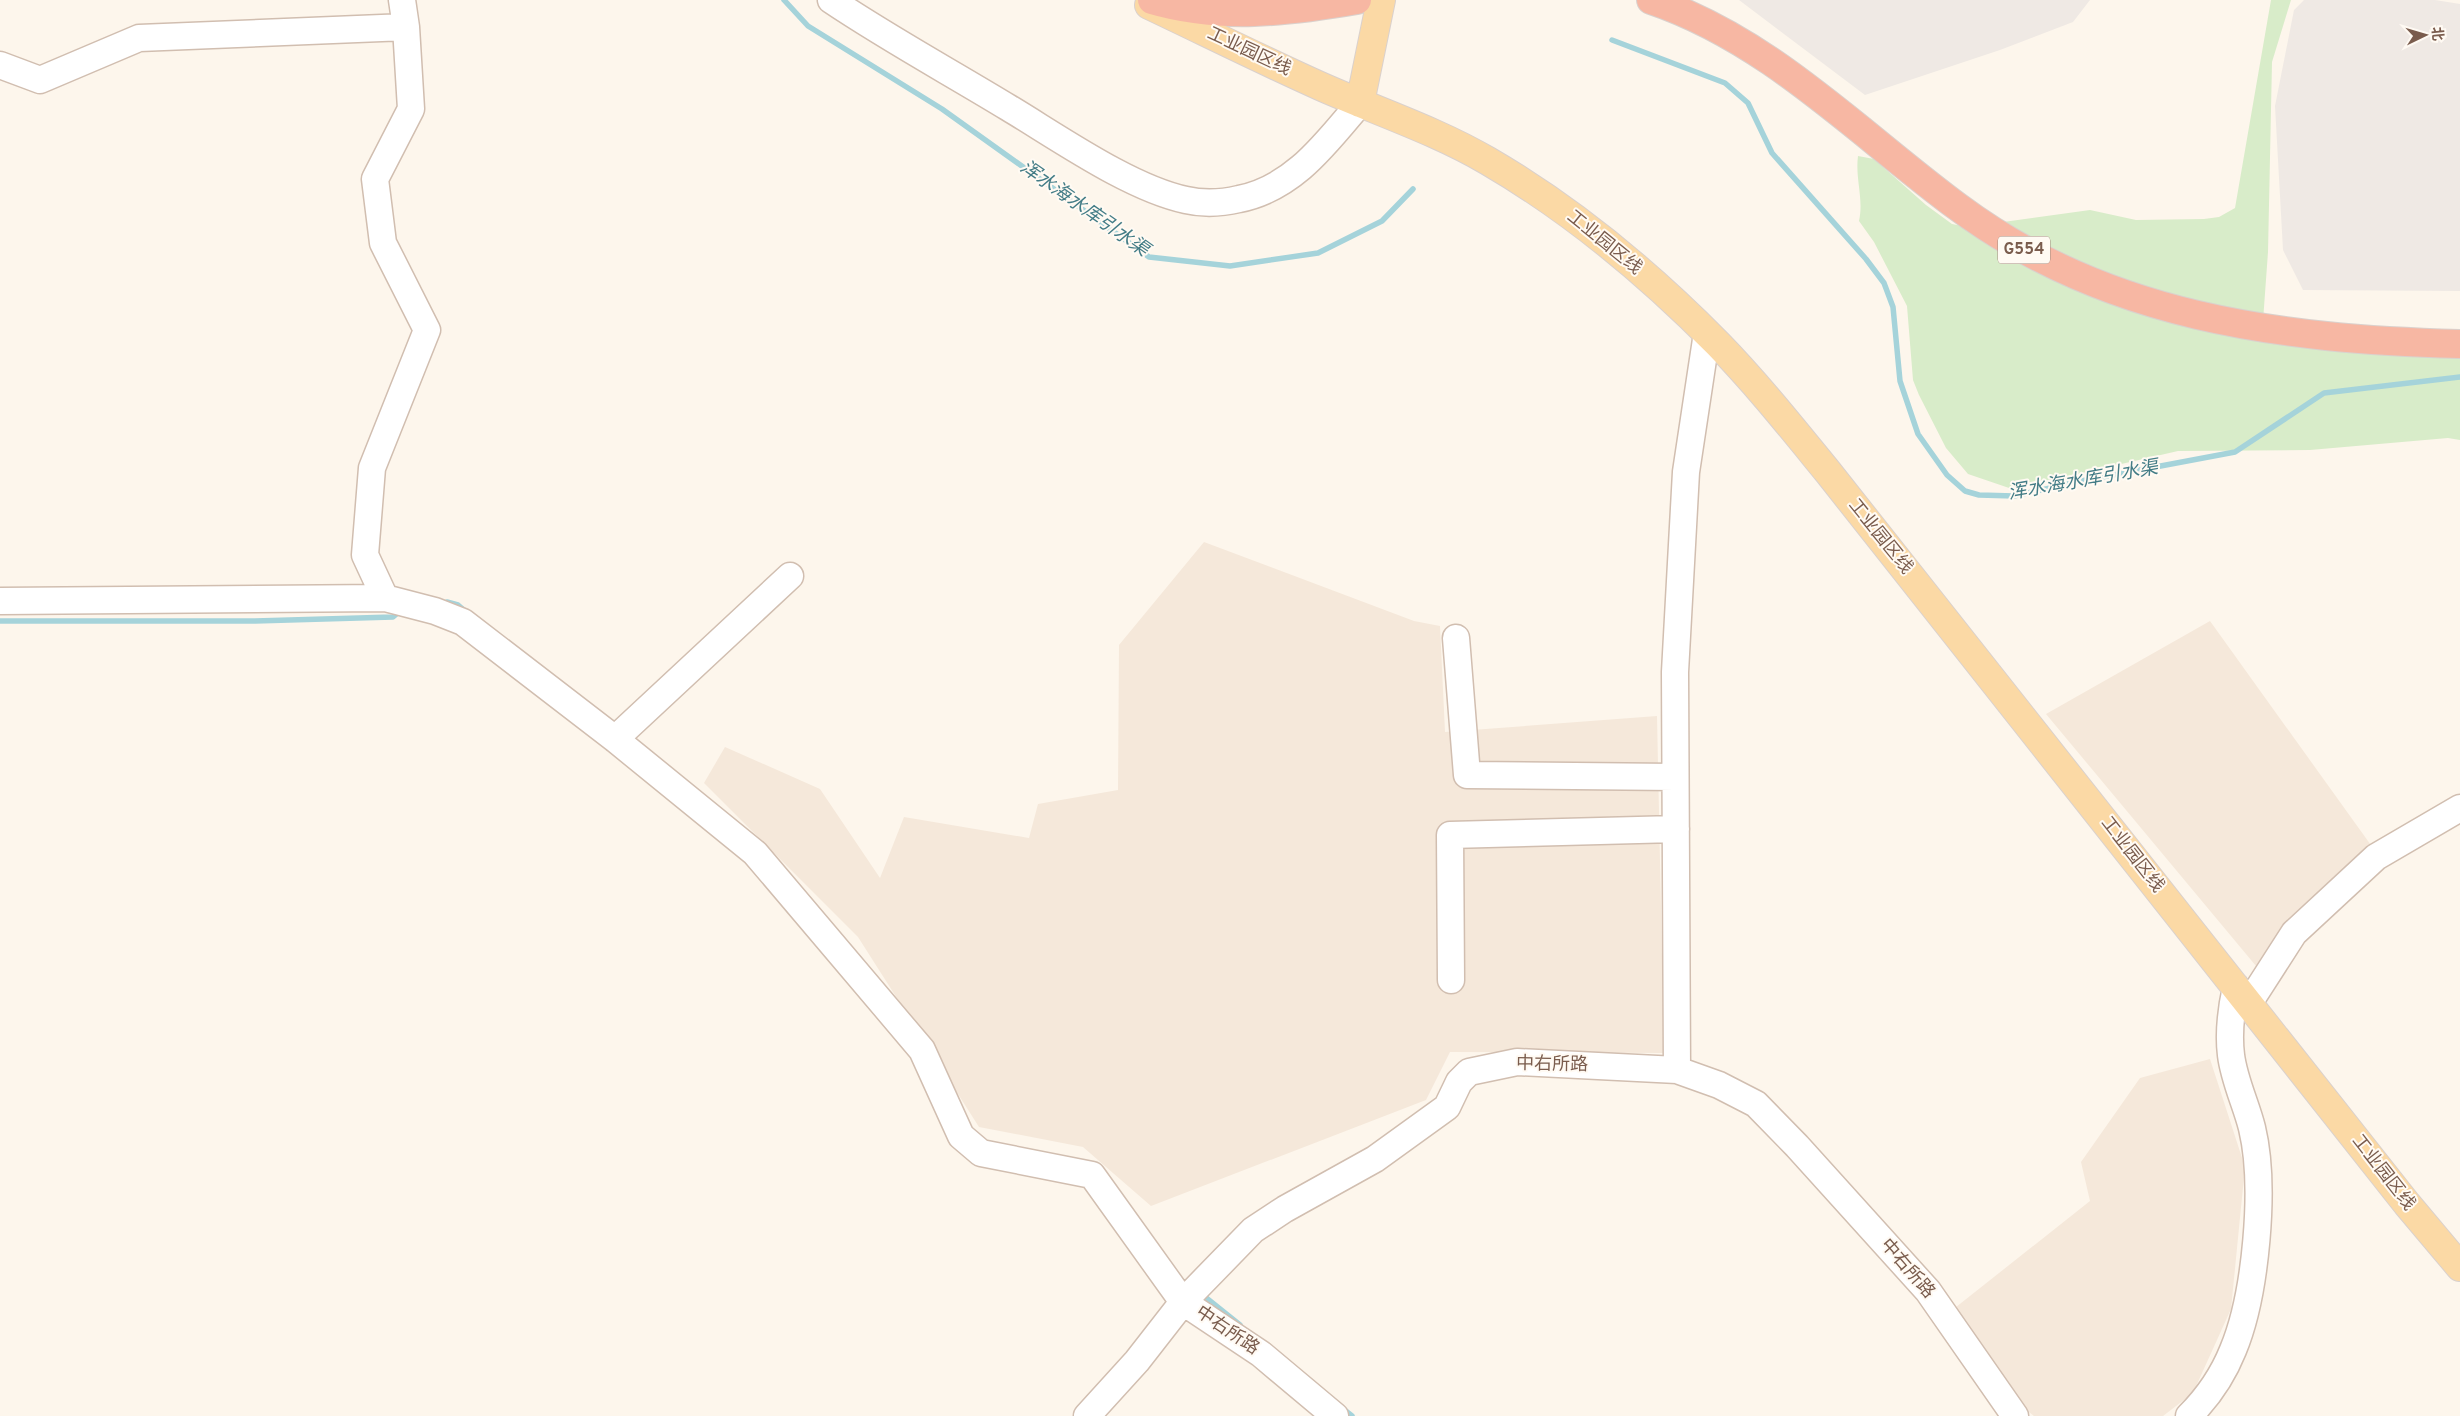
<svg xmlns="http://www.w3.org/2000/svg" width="2460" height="1416" viewBox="0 0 2460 1416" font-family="Overpass,'Noto Sans SC',sans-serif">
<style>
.residential{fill:#f5e8da}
.industrial{fill:#efe9e4}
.green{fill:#d8ecc9}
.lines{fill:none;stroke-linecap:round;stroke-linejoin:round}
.stream{stroke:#a5d3da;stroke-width:5.5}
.minor-casing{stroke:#d1beb0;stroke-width:29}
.major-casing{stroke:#dad1cd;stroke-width:30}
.highway-casing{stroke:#dad1cd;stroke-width:30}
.minor{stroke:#fff;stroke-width:26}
.major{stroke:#fbd9a5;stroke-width:28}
.highway{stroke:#f7b7a3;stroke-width:28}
.labels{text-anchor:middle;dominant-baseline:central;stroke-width:4;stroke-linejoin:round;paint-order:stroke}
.shield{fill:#fffaf3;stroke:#a28b7f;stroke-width:1}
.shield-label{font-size:16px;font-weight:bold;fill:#7a5c4d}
.street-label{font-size:18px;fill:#7a5c4d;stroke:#fffaf3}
.water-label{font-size:19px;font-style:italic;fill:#437c86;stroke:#fffaf3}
</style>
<rect width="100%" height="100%" fill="#fdf6ec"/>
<path class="residential" d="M 1204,542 L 1414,621 L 1440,626 L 1445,732 L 1657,716 L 1664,1053 L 1450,1052 L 1426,1100 L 1151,1206 L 1083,1147 L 979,1127 L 858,937 L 704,783 L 725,747 L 820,789 L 880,878 L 904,817 L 1029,838 L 1038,804 L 1118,790 L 1119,645 Z
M 2210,621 L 2373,848 L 2256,966 L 2046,714 Z
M 2210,1059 L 2245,1167 L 2231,1309 L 2193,1393 L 2163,1416 L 2034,1416 L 2029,1412 L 1951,1311 L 2090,1201 L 2081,1162 L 2140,1078 Z"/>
<path class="industrial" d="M 1739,0 L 2090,0 L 2073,22 L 2000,50 L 1865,95 Z
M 2304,0 L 2435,0 L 2460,4 L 2460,291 L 2303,290 L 2283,250 L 2275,106 L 2294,10 Z"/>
<path class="green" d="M 2271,0 L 2291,0 L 2272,62 L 2268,252 L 2262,335 L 2460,347 L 2460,440 L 2448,438 L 2310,450 L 2178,451 L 2012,489 L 1968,474 L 1946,448 L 1919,395 L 1913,380 L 1907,306 L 1874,242 L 1859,221 C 1864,199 1855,179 1858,156 L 1874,159 L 1926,205 L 1952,224 L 1967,227 L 2090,210 L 2136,220 L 2204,219 L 2219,217 L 2235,208 Z"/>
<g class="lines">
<path class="stream" d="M 784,0 L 808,26 L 942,109 L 1149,257 L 1230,266 L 1318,253 L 1382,221 L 1413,189
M 1612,40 L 1725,83 L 1748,103 L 1772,153 L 1866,259 L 1884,283 L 1893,307 L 1900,381 L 1918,434 L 1947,475 L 1965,491 L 1979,495 L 2014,496 L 2081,481 L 2235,452 L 2324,393 L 2460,377
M 447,602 L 458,605 L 465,611
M 0,621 L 255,621 L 393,617 L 400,611
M 1200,1293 L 1240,1325
M 1342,1408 L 1352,1416"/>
<defs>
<path id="minor" d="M 831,0 C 889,39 950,72 1009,108 C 1059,138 1130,188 1186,200 C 1203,204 1222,203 1239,199 C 1294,188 1326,143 1360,103
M 0,65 L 40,80 L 139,38 L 406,27
M 385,598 L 365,555 L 372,468 L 427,330 L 383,243 L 375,179 L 411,109 L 406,27 L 402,0
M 0,601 L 385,598 L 435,611 L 463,622 L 615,739 L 755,853 L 922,1050 L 961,1136 L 981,1153 L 1092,1175 L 1183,1302 L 1137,1361 L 1087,1416
M 1456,638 L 1467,775 L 1675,777
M 615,739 L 790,576
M 1451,980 L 1450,835 L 1676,829
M 2249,1003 L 2294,933 L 2376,857 L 2460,808
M 1677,1070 L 1675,672 L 1686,472 L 1707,333
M 1335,1416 L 1261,1354 L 1183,1302 L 1253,1230 L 1285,1209 L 1375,1159 L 1447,1107 L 1459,1082 L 1469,1072 L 1517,1062 L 1677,1070 L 1719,1085 L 1756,1104 L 1797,1146 L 1928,1291 L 2015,1416
M 2189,1416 C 2208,1397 2223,1375 2233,1350 C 2256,1295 2266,1186 2252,1128 C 2246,1104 2234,1080 2231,1055 C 2228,1031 2231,1010 2236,987"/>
<path id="major" d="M 1149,5 C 1206,32 1262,60 1320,86 C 1376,111 1435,130 1488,161 C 1572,210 1650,275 1718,344 C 1757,384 1792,428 1828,472 L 2407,1204 L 2460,1267
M 1360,103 L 1381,0"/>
<path id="highway" d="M 1152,0 C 1220,20 1288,12 1357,0
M 1651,0 C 1770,40 1859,134 1958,207 C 2106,317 2280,339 2460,344"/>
</defs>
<use href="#minor" class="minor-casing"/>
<use href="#major" class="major-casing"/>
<use href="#highway" class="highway-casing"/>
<use href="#minor" class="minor"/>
<use href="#major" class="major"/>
<use href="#highway" class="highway"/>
</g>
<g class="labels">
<rect class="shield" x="1998" y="236.5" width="52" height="27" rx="4"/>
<g class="shield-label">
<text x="2024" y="250">G554</text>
</g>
<g class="street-label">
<text transform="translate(1249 52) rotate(25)">工业园区线</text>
<text transform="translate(1604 243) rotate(39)">工业园区线</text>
<text transform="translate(1880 537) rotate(51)">工业园区线</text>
<text transform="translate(2132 855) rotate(52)">工业园区线</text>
<text transform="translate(1552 1065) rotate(1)">中右所路</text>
<text transform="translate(2383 1173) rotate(52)">工业园区线</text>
<text transform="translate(1907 1269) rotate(49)">中右所路</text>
<text transform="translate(1227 1331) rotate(34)">中右所路</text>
</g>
<g class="water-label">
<text transform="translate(1084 209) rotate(35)">浑水海水库引水渠</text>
<text transform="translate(2083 481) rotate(-10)">浑水海水库引水渠</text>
</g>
</g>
<g transform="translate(2425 35) rotate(85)" stroke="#fffaf3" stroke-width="4" paint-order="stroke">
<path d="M0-4L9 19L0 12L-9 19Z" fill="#7a5c4d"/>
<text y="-8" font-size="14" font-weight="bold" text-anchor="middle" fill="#7a5c4d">北</text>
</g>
</svg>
